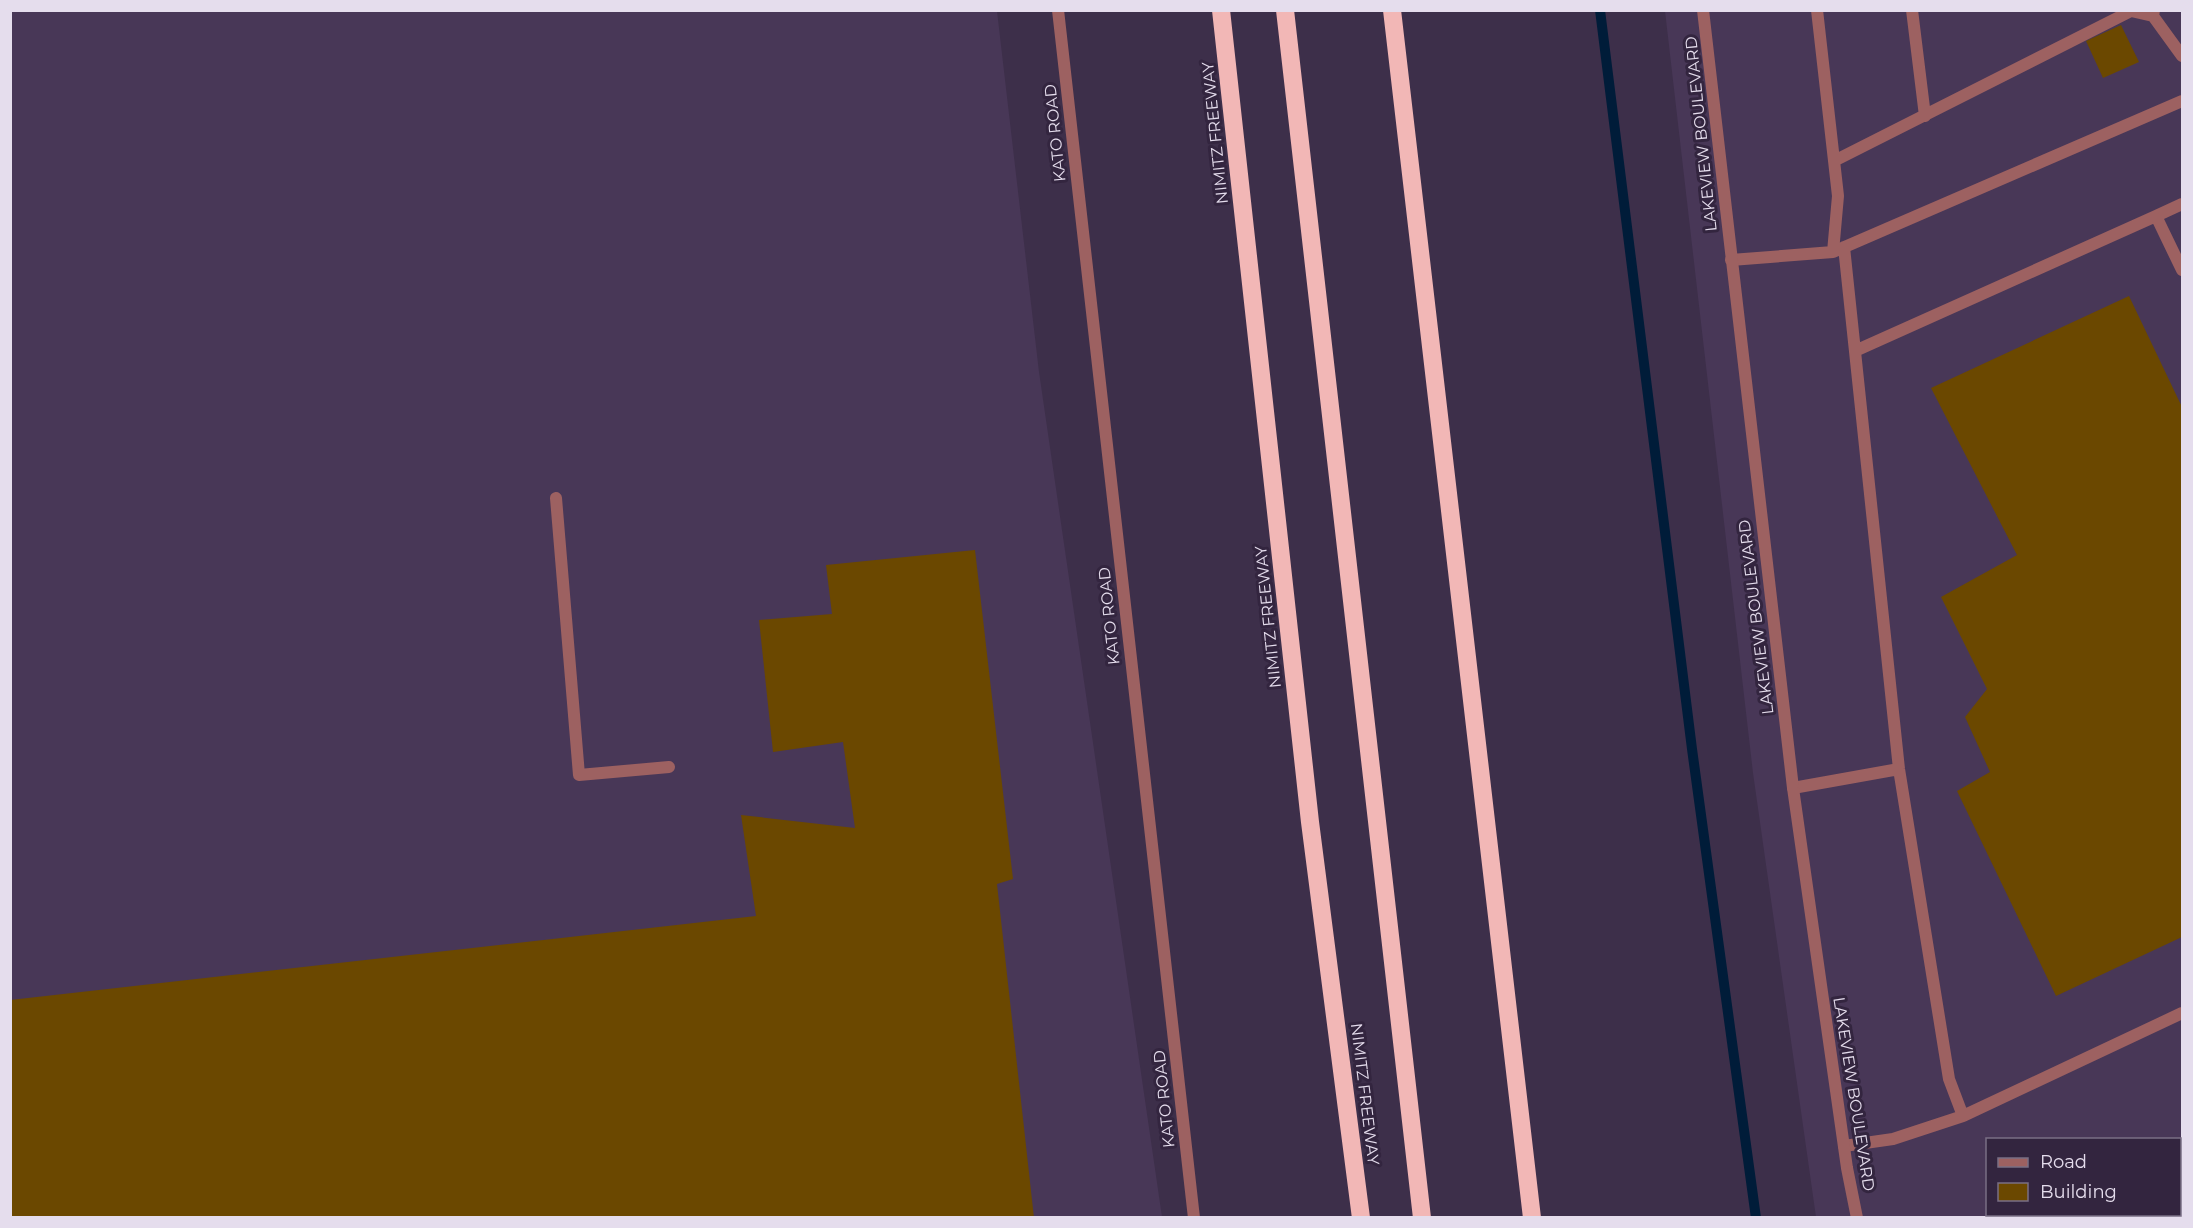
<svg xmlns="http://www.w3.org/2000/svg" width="2193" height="1228" viewBox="0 0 2193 1228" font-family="Montserrat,sans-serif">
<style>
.built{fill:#483757;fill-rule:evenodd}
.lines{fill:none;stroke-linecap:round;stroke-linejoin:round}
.stream{stroke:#001c39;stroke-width:10}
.building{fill:#6b4800}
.service{stroke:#9d6161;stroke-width:12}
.tertiary{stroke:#9d6161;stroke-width:12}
.motorway{stroke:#f2b7b6;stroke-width:18}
.labels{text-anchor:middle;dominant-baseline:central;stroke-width:6;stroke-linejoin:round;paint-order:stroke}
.street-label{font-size:16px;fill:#e5dded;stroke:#33253f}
</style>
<rect width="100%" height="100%" fill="#3d2f4a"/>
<path class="built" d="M 10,11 L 997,11 L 1039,372 L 1162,1217 L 11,1217 Z
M 1665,11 L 2182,11 L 2182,1217 L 1816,1217 L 1753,773 ZM 1988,1140 L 2180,1140 L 2180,1214 L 1988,1214 Z"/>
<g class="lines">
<path class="stream" d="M 1600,10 L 1692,749 L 1756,1218"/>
</g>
<path class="building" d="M 2121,25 L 2139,62 L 2103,78 L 2086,41 Z
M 2129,296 L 2182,407 L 2182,937 L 2056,996 L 1957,791 L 1990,772 L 1965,717 L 1987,689 L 1941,597 L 2017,555 L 1931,388 Z
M 975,550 L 1013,879 L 997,884 L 1034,1218 L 10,1218 L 10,1000 L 756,916 L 741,815 L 855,828 L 843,742 L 773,752 L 759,620 L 832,614 L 826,565 Z"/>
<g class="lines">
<path class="service" d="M 1817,10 L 1838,196 L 1833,252
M 1912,10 L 1925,116
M 2154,10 L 2153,16 L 2182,56
M 1834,161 L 2131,11 L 2153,16
M 2156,216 L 2182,204
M 1844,247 L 1899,769 L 1949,1079 L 1963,1116 L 2182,1013
M 1731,260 L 1833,252 L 2182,101
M 1855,351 L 2156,216 L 2182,270
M 556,498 L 579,775 L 669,767
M 1793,788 L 1899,769
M 1844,1146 L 1893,1139 L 1963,1116
M 2180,1148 L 2182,1146
M 2074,1214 L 2076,1218
M 2032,1218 L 2038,1214"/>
<path class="tertiary" d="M 1058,10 L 1194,1218
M 1703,10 L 1793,788 L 1847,1168 L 1857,1218"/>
<path class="motorway" d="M 1221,10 L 1310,822 L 1361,1218
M 1285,10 L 1422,1218
M 1392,10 L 1532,1218"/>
</g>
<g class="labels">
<g class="street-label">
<text transform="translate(1055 133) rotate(-96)">KATO ROAD</text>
<text transform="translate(1215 133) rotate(-96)">NIMITZ FREEWAY</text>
<text transform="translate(1701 134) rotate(-96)">LAKEVIEW BOULEVARD</text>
<text transform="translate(1109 616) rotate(-96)">KATO ROAD</text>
<text transform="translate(1268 617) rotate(-96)">NIMITZ FREEWAY</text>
<text transform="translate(1756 617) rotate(-97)">LAKEVIEW BOULEVARD</text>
<text transform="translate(1365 1094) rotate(83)">NIMITZ FREEWAY</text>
<text transform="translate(1854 1094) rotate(81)">LAKEVIEW BOULEVARD</text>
<text transform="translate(1164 1099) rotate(-96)">KATO ROAD</text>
</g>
</g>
<rect width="2193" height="1228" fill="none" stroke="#e5dded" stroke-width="24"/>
<rect x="1986" y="1138" width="195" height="78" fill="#33253f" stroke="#7a6f85" stroke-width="1.5"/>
<rect x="1998" y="1158" width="30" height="9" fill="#9d6161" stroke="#7a6f85" stroke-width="1.5"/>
<text x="2040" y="1168" font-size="18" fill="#e5dded">Road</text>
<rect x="1998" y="1183" width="30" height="18" fill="#6b4800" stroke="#7a6f85" stroke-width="1.5"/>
<text x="2040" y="1198" font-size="18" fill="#e5dded">Building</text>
</svg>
